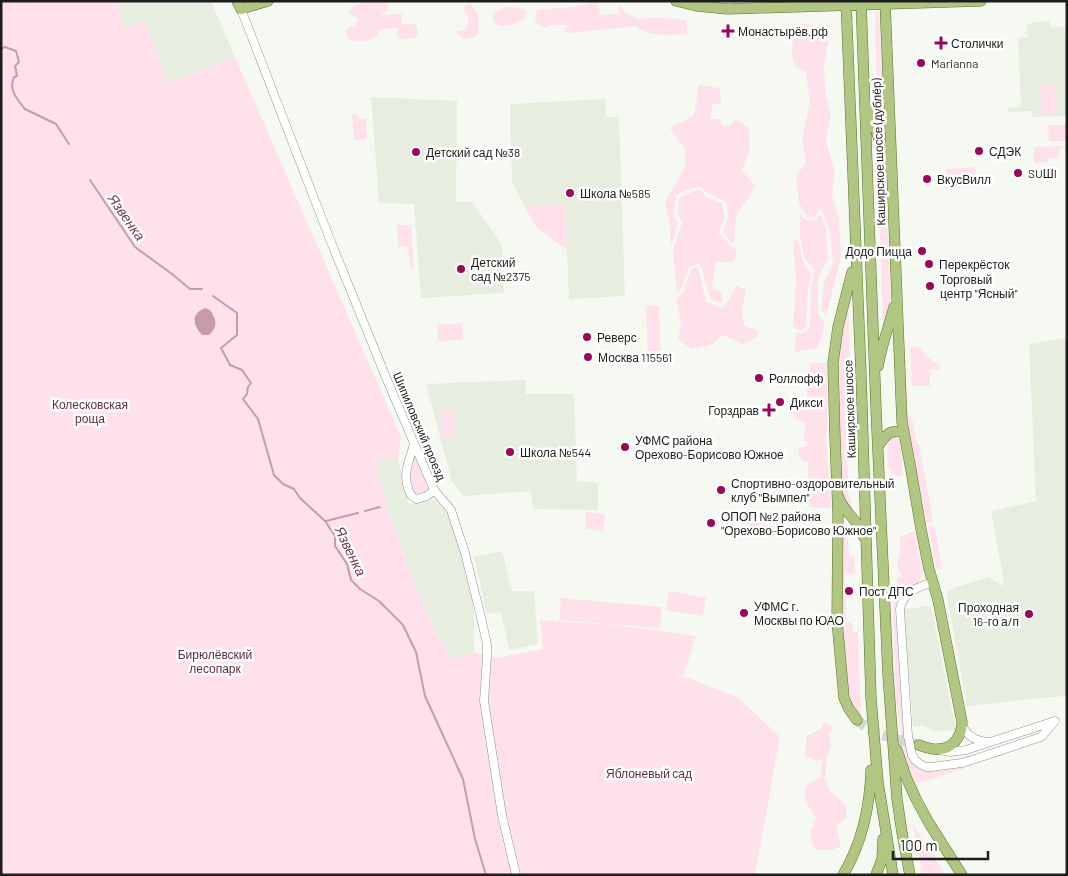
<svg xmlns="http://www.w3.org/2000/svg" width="1068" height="876" viewBox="0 0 1068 876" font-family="Barlow,sans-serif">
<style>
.built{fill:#e7eddf}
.green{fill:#fee1ea}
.water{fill:#c79caa}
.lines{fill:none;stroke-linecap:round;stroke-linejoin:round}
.stream{stroke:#c79caa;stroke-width:2}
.major-tunnel{stroke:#d5d8d2;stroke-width:10;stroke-dasharray:10 5;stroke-linecap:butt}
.minor-casing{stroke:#90938d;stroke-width:9}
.major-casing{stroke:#5b7228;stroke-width:11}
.minor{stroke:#fff;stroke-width:8}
.major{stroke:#b0c682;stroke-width:10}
.poi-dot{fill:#9a0758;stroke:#fff;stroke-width:2}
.labels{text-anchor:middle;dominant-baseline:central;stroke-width:5;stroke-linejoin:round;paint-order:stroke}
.poi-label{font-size:12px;fill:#1d1e1c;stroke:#fff;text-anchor:start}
.street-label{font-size:12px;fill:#1d1e1c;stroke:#fff}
.park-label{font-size:12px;fill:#622b41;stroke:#fff}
.water-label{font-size:14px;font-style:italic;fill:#6f364c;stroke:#fff}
</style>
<rect width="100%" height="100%" fill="#f6f9f2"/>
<path class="built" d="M 115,1 L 211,1 L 235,57 L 168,83 L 145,21 L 124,28 L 120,13 Z
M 1049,21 L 1051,28 L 1064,26 L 1067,41 L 1067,116 L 1032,117 L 1032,111 L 1008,112 L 1007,107 L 1021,107 L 1018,38 L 1028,37 L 1027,24 Z
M 371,97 L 457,101 L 456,202 L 472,202 L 502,244 L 504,293 L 421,298 L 414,204 L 379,203 Z
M 605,99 L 606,117 L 619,117 L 625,296 L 569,299 L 565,204 L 524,206 L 512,182 L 510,104 Z
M 1067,338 L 1067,696 L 1040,698 L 967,706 L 947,596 L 948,590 L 989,577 L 1003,586 L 1004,582 L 991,511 L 1036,501 L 1029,344 Z
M 525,380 L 526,394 L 574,394 L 577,481 L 598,483 L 598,510 L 533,509 L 531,491 L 464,496 L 452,482 L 426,384 Z
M 398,459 L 409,504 L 434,500 L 448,514 L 466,564 L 474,600 L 474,652 L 458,659 L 450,657 L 428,615 L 409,569 L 390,516 L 375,461 Z
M 502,551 L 512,591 L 534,591 L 538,644 L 509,650 L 501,612 L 487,614 L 474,557 Z
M 930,606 L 932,610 L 956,730 L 936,731 L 923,726 L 913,727 L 904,609 Z"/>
<path class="green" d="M 1,1 L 115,1 L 120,13 L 124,28 L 145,21 L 169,83 L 235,57 L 401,437 L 398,459 L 375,461 L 390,516 L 409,569 L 428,615 L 450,657 L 458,659 L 474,652 L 497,658 L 543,649 L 540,620 L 617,625 L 696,636 L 683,676 L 739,698 L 780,737 L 755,875 L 1,875 Z
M 381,1 L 388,5 L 387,11 L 380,15 L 402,14 L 402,25 L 410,23 L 417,26 L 418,33 L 417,37 C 410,40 402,40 397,36 L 398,28 L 379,29 L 378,36 C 368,42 359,43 348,39 L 346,32 L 349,27 L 355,25 L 358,21 L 355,16 L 348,13 C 354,1 369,2 381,1 Z
M 590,2 L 598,3 L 600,15 L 619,14 L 619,5 L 625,12 L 638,19 L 656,17 L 686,20 L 688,34 C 673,35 646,37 636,26 L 573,33 L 565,32 L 567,25 L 549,25 L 547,28 L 542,27 L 535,21 L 537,10 C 555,7 574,10 590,2 Z
M 469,3 C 480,11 479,21 478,34 C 470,40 465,41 457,34 L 457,31 L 465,30 L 468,25 L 468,17 L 464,11 L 465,5 Z
M 507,7 L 524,9 L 527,13 L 523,20 L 510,25 L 501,26 L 493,22 L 493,14 L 499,10 Z
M 875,12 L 879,12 L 885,134 L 884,136 L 881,137 L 877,120 Z
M 799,23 L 812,25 L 826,30 L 828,44 L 824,64 L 825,91 L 831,114 L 826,140 L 835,173 L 832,195 L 839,219 L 841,258 L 826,316 L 821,309 L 824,282 L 833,263 L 830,232 L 821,208 L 815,217 L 807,217 L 799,203 L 796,176 L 806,163 L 802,139 L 810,102 L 806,72 C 803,70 798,68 796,66 C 789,58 794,37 794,26 Z
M 699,85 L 720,88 L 721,104 L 712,104 L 711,119 L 721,119 L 721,125 L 728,127 L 736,119 L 749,128 L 750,147 L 742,171 L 756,186 L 736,216 L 734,245 L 723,233 L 728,218 L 727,203 L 706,192 L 700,187 L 687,190 L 677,195 L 673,214 L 678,224 L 671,245 L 670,227 L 665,202 L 685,167 L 685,149 L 670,128 L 694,115 Z
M 1040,86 L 1056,86 L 1057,113 L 1042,114 Z
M 358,114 L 359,119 L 366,119 L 367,139 L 354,140 L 352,115 Z
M 1048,125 L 1067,125 L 1067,141 L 1049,141 Z
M 1066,146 C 1060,148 1058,152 1057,158 L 1048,158 L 1048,162 L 1034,163 L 1034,147 Z
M 878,165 L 885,165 L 891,311 L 888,322 L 883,321 Z
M 975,167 L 980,187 L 944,188 L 943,180 L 946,180 L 946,169 Z
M 699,189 L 707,197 L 722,203 L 725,217 L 718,233 L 737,251 L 734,262 L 716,262 L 712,288 L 722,293 L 722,303 L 711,300 L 700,263 L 689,267 L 681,288 L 677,293 L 673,249 L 682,223 L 678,215 L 679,198 Z
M 565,204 L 567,250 L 538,229 L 524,206 Z
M 800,213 L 805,220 L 814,221 L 821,214 L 826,229 L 828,260 L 818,277 L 818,313 L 825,323 L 821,339 L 817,348 L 795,352 L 796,332 L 801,334 L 810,328 L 811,289 L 814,270 L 804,257 L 800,235 Z
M 397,225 L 411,225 L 414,269 L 410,269 L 408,246 L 398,247 Z
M 793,238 C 802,243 799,249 802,258 C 803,263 808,268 811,273 L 808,288 L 806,326 L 801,331 L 793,327 L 796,280 Z
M 698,267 L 706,302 L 723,308 L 737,286 L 746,290 L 742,312 L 744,326 L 759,331 L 756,338 L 743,344 L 723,335 L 713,344 L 692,349 L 678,340 L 681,322 L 676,300 L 684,291 L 691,269 Z
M 646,306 L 659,306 L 661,359 L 648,360 Z
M 847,313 L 849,313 L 851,419 L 848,419 L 848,439 L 846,440 L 848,478 L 846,478 L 846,482 L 848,482 L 848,496 L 850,497 L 853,513 L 844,499 L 843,495 L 840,437 L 839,357 L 840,343 Z
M 462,323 L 463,340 L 438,341 L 437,325 Z
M 916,346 L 919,347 L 926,356 L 940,366 L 940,369 L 930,370 L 930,386 L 912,386 L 910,347 Z
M 810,363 L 825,363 L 827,364 L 827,431 L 826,434 L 831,507 L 829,508 L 809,507 L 808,461 L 802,461 L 799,455 L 798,447 L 808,446 L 808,441 L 804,441 L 805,423 L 794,418 L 792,400 L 807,399 L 807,374 L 810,374 Z
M 442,409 L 456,410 L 455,437 L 441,437 Z
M 908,413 L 913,422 L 917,444 L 919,444 L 933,520 L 932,522 L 927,523 L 905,414 Z
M 894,436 L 899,439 L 900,442 L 903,475 L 902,477 C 884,476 887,454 888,441 L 889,439 Z
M 414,445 L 434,490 L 417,499 L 406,484 Z
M 586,512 L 605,514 L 603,531 L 585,529 Z
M 747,521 L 766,522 L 765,537 L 746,536 Z
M 844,524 L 850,524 L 853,532 L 852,534 L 847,534 L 849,553 L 851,556 L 854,556 L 855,573 L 845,573 L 846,622 L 851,623 L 852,624 L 853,632 L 858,632 L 861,717 L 852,703 L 848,690 L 842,618 Z
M 933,526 L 935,527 L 942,569 C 939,570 937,569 936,566 L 928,527 Z
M 914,531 L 923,574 C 921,587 900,586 895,609 L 905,742 C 906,748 907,756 911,761 C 922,778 947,769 963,767 L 966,768 L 922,782 L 913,783 L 909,772 L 904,753 L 896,699 L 893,617 L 894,601 L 896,601 L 897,591 L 897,579 L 898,577 L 901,577 L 901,572 L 898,572 L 898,554 L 900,554 L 900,537 Z
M 669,591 L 706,598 L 703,616 L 666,610 Z
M 561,598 L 662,607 L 660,628 L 559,620 Z
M 825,723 L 833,727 L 829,735 L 831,745 L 827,757 L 825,778 L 830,791 L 846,805 L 846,819 L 836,826 L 841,846 L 832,850 L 814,849 L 810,834 L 816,817 L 807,805 L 804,792 L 810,782 L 820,778 L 822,760 L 815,761 L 805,756 L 807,736 L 820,729 Z
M 913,824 L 946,875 L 922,875 Z"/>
<path class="water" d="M 205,308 L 210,310 C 217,320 218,327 209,335 L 202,335 C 193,325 190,314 205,308 Z"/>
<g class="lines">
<path class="stream" d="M 1,49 L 5,47 L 16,51 L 19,62 L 15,66 L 17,76 L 14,77 C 13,80 12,83 12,86 C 12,94 20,103 25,109 L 56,124 L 69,144
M 90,180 L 135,247 L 172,274 L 190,289 L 202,289
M 213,296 L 237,313 L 237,335 L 221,348 L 230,365 L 242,370 L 251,383 L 248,387 L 247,394 L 243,399 L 258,419 L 274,475 L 283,484 L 294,489 L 300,498 L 325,521 L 335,536 L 335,546 L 347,564 L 351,580 L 360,589 L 379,601 L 403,625 L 416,652 L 425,696 L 463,779 L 475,839 L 486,875
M 365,511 L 380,507
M 326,521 L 358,513"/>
<path class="major-tunnel" d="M 857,720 C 874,736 897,739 919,745"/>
<defs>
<path id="minor" d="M 241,9 L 331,242 L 385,375 L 434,490 L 451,510 L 465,553 L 480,613 L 487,644 L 487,656 L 484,701 L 502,815 L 516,875
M 414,445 C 409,461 402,475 409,491 C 411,496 412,497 417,499 L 427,496 L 434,490
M 933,582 C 918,587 903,592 900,609 L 908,736 L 912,755 L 915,760 L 920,764 L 926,767 L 931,767 L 962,763 L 975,759 L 1041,737 L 1055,721
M 962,724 C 966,736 976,741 988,742
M 939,750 L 950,752 L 966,750 L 1055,721"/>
<path id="major" d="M 237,1 L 241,9 L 268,1
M 676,1 L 697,6 L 728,9 L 981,1
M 846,1 L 861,373 L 871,698 L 878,782 L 893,875
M 861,1 L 876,408 L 888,675 L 897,799 L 902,833 L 910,875
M 885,1 L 902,422 L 911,470 L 921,529 L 929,569 L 938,600 L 962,722 C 962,736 953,749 938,749 C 932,750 925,747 919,745
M 868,107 L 888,166
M 852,272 L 838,327 L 833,363 L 835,438 L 838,514 L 837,621 L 844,698 L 849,709 L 857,720
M 878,366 L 882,348 L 894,307
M 878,446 C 887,434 888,430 904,432
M 839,498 C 844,513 859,520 863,536
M 897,750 L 906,777 L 916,799 L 929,823 L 962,875
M 843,875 C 862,843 870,806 871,770
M 876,875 L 882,859 L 883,839"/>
</defs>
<use href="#minor" class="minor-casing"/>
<use href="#major" class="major-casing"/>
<use href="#minor" class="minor"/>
<use href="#major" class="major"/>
</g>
<g class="poi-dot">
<path d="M725.5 23.5h5v5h5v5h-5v5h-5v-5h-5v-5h5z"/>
<path d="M938.5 35.5h5v5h5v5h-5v5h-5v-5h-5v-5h5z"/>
<circle cx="921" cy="63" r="5"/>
<circle cx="979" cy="151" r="5"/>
<circle cx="416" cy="152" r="5"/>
<circle cx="1018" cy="173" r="5"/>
<circle cx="927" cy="179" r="5"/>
<circle cx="570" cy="193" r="5"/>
<circle cx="922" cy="251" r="5"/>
<circle cx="929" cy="264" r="5"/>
<circle cx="461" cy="269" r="5"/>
<circle cx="930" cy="286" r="5"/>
<circle cx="587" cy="337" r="5"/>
<circle cx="588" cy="357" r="5"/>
<circle cx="759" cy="378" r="5"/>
<circle cx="780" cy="402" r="5"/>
<path d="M766.5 402.5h5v5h5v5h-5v5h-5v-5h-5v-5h5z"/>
<circle cx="625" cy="447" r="5"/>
<circle cx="510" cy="452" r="5"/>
<circle cx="721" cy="490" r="5"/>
<circle cx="711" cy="523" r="5"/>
<circle cx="849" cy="591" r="5"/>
<circle cx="744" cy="613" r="5"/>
<circle cx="1029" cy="614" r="5"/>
</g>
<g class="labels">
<g class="poi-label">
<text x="738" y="31">Монастырёв.рф</text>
<text x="951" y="43">Столички</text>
<text x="931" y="63">Marianna</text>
<text x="989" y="151">СДЭК</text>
<text x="426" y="152">Детский сад №38</text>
<text x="1028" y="173">SUШI</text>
<text x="937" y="179">ВкусВилл</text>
<text x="580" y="193">Школа №585</text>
<text x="912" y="251" text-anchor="end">Додо Пицца</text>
<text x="471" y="262">Детский<tspan x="471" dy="14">сад №2375</tspan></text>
<text x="939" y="264">Перекрёсток</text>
<text x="940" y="279">Торговый<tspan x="940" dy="14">центр "Ясный"</tspan></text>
<text x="597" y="337">Реверс</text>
<text x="598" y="357">Москва 115561</text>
<text x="769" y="378">Роллофф</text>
<text x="790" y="402">Дикси</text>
<text x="759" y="410" text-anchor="end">Горздрав</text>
<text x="635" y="440">УФМС района<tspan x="635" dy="14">Орехово-Борисово Южное</tspan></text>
<text x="520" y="452">Школа №544</text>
<text x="731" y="483">Спортивно-оздоровительный<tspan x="731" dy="14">клуб "Вымпел"</tspan></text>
<text x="721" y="516">ОПОП №2 района<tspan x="721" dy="14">"Орехово-Борисово Южное"</tspan></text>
<text x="859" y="591">Пост ДПС</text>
<text x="754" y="606">УФМС г.<tspan x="754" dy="14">Москвы по ЮАО</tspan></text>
<text x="1019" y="607" text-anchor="end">Проходная<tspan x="1019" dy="14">16-го а/п</tspan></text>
</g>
<g class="street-label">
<text transform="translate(878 152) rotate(-92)">Каширское шоссе (дублёр)</text>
<text transform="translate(849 409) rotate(-92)">Каширское шоссе</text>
<text transform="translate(420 426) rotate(67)">Шипиловский проезд</text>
</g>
<g class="park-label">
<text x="90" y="404">Колесковская<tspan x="90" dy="14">роща</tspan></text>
<text x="215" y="654">Бирюлёвский<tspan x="215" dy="14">лесопарк</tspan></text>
<text x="649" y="773">Яблоневый сад</text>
</g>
<g class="water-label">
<text transform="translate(127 217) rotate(55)">Язвенка</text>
<text transform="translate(351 551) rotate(64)">Язвенка</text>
</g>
</g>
<rect width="1068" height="876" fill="none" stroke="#1d1e1c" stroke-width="5"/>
<path d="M893 851v8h95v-8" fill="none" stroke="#1d1e1c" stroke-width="2.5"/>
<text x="900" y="851" font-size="15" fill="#1d1e1c" stroke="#ffffff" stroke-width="4" paint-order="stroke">100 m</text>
</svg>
